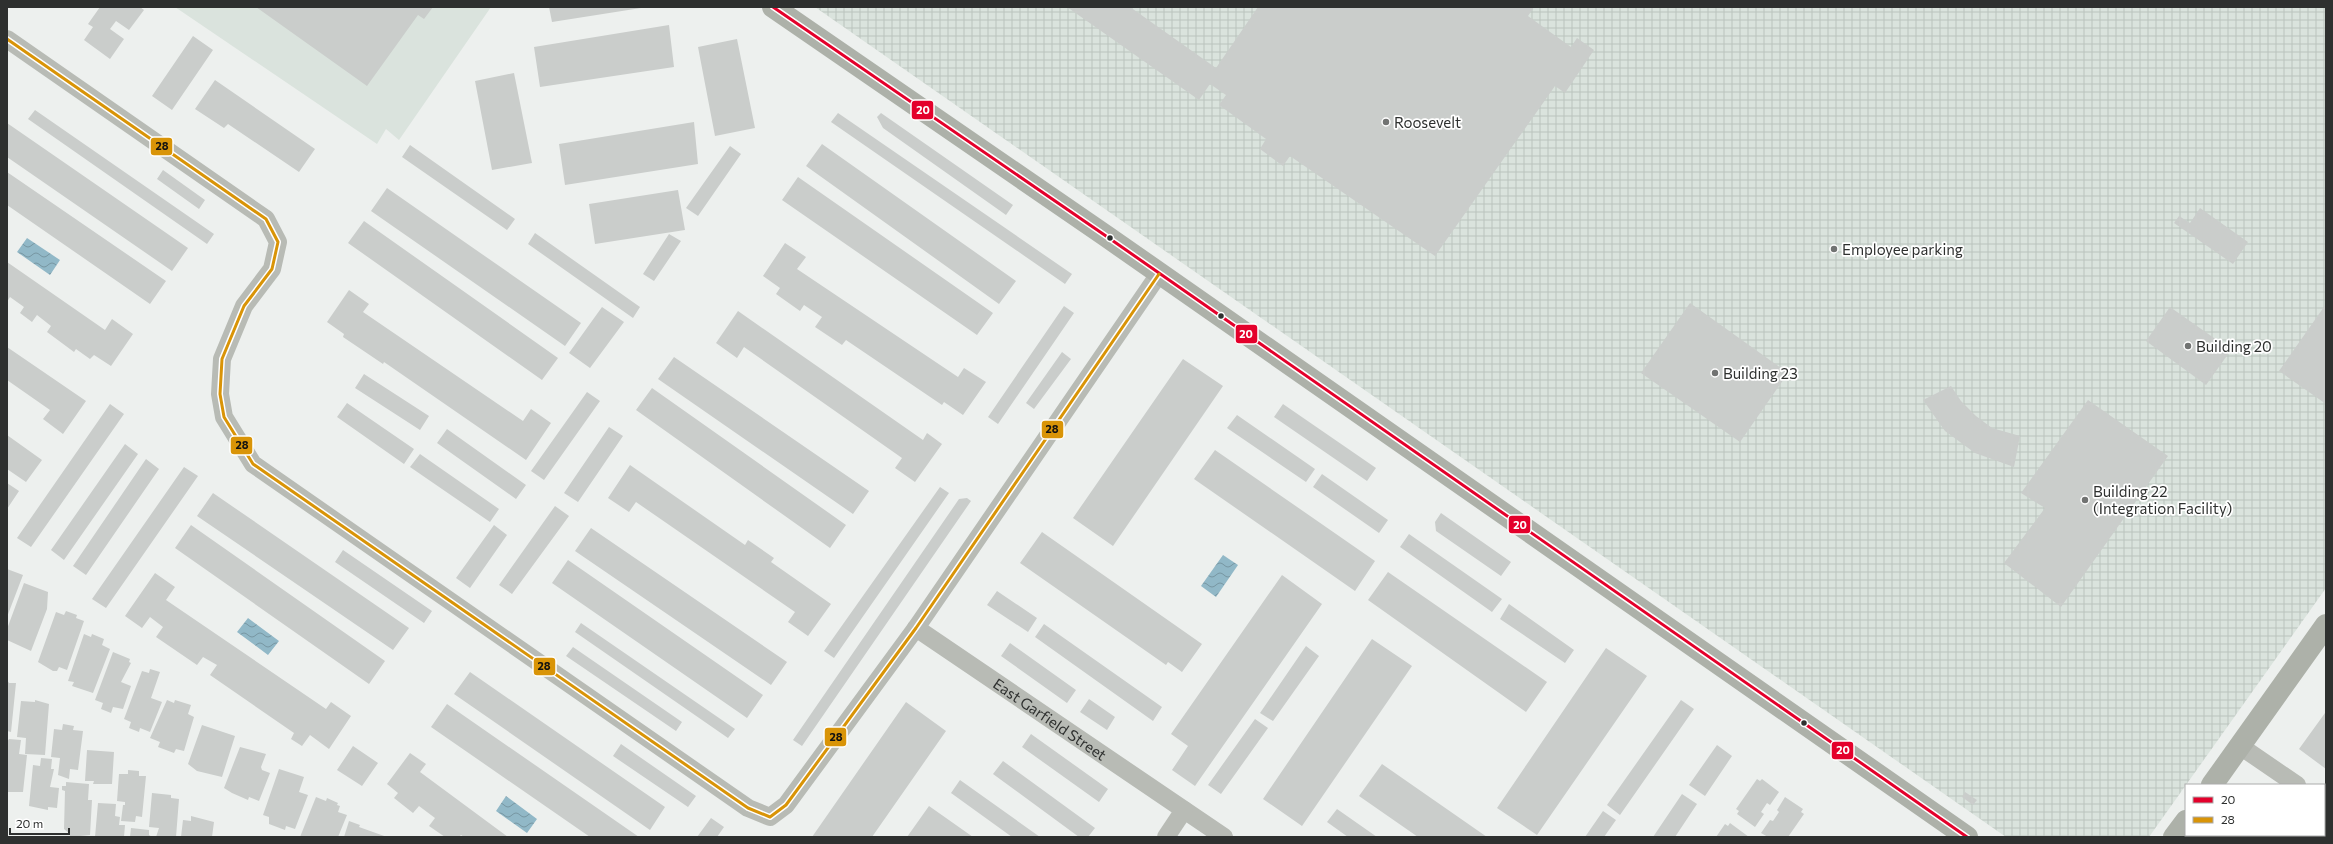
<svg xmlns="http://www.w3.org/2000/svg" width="2333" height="844" viewBox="0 0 2333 844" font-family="Commissioner,sans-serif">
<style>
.built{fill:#dae3dd}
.industrial{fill:url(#industrial-grid)}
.water{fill:url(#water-waves)}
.building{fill:#cacdcb}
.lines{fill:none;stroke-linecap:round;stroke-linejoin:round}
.street{stroke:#b8bbb5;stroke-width:18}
.secondary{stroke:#adb1a9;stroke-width:22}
.bus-1-casing{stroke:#fff;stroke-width:6}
.bus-2-casing{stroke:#fff;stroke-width:6}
.bus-1{stroke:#e4002b;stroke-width:3}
.bus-2{stroke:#d99407;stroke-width:3}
.poi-dot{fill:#717372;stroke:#fff;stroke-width:1.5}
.bus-dot{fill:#2e302f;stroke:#fff;stroke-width:1.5}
.labels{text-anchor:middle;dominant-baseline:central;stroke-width:3.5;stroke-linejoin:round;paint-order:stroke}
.poi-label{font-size:15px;fill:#2e302f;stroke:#fff;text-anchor:start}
.street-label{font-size:15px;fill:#2e302f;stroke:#fff}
.line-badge{stroke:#fff;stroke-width:1.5}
.badge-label{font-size:11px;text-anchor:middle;font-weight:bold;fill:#fff}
.pale-badge-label{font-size:11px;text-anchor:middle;font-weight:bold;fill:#111}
</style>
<defs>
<pattern id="industrial-grid" width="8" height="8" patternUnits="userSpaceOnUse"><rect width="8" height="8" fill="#dae3dd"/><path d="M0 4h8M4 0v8" fill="none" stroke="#bbc3be"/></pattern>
<pattern id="water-waves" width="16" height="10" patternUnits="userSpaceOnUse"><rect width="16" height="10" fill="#91b8c7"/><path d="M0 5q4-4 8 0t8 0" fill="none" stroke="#7796a2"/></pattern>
</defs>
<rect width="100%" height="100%" fill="#edf0ee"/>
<path class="built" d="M 175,7 L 491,7 L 399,140 L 386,129 L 377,144 Z"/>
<path class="industrial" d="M 815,7 L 2326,7 L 2326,588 L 2149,837 L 2006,837 Z"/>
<path class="water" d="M 27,238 L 60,260 L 50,275 L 17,252 Z
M 1223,555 L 1238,565 L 1216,597 L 1201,586 Z
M 248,618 L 279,641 L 268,655 L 237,632 Z
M 506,796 L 537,819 L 527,833 L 496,811 Z"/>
<path class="building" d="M 100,7 L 140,7 L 144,10 L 129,30 L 116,21 L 110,29 L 124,39 L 110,59 L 84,40 L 93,27 L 88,24 Z
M 256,7 L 433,7 L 424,19 L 418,15 L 367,86 Z
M 549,7 L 641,7 L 641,8 L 552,22 Z
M 1067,7 L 1130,7 L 1216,68 L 1258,7 L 1534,7 L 1528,16 L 1571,47 L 1577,38 L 1594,50 L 1565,93 L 1555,86 L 1435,256 L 1290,156 L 1283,166 L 1260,149 L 1266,139 L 1219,105 L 1226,95 L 1210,84 L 1199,100 Z
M 669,25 L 674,67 L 540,87 L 534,47 Z
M 193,36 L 213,50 L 172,110 L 152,96 Z
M 737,39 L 755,128 L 715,136 L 698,47 Z
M 514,73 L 532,163 L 492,170 L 475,81 Z
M 215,80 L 315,149 L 299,172 L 228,124 L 224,128 L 195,109 Z
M 35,110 L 214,234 L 207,244 L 28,119 Z
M 838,113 L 1072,274 L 1065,284 L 831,122 Z
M 881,113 L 1013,205 L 1006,215 L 883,128 L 877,117 Z
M 694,122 L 698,164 L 565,185 L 559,144 Z
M 7,123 L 188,248 L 172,271 L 7,157 Z
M 822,144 L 1016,281 L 999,304 L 806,166 Z
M 410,145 L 515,219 L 507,230 L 402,157 Z
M 730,146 L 741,154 L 698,216 L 686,208 Z
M 163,170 L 205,200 L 199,209 L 157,179 Z
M 7,172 L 166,281 L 150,304 L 7,205 Z
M 798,177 L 993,313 L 977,335 L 782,200 Z
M 387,188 L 581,323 L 565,346 L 371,211 Z
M 678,190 L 685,230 L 595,244 L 589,204 Z
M 2200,208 L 2248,242 L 2233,264 L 2174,223 L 2179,216 L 2190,223 Z
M 364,221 L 558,358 L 542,380 L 348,243 Z
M 535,233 L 640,307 L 633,318 L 528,244 Z
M 669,234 L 681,241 L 654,281 L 643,274 Z
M 785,243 L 806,257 L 797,269 L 958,377 L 964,368 L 986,382 L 963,415 L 944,402 L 942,405 L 846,340 L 842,345 L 815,327 L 822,317 L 804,305 L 800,311 L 776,294 L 780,288 L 763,276 Z
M 7,262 L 105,330 L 112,319 L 133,334 L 111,366 L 94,355 L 90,359 L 76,349 L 74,352 L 47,332 L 51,326 L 37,315 L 32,322 L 20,313 L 24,307 L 10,297 L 7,302 Z
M 349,290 L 369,304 L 363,312 L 523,421 L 531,409 L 551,423 L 526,460 L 384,362 L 383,364 L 343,337 L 344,334 L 327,322 Z
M 1690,303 L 1788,373 L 1740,442 L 1641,373 Z
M 2326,304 L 2326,404 L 2279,371 Z
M 1064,306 L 1074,313 L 998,424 L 988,417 Z
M 602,307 L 624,322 L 590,368 L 569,353 Z
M 2170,307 L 2231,350 L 2206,385 L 2146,341 Z
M 738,311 L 923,440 L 927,433 L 942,444 L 915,482 L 895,468 L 902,458 L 744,347 L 737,358 L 716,343 Z
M 7,347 L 86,401 L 63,434 L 43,419 L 50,410 L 7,380 Z
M 1062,352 L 1071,359 L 1034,409 L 1026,403 Z
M 674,357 L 869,491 L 853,514 L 658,379 Z
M 1183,359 L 1223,386 L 1113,546 L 1073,518 Z
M 364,374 L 429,416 L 420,430 L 355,388 Z
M 1951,386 L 1961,401 L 1976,416 L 1992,428 L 2020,436 L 2014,467 L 1975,453 L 1945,431 L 1923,400 Z
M 652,388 L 846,525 L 830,548 L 636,410 Z
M 587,392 L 600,401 L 544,480 L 531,471 Z
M 2088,400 L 2168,456 L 2061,607 L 2004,563 L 2045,508 L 2021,493 Z
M 347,403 L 414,449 L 404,464 L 337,417 Z
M 110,404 L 124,414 L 31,547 L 17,538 Z
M 1283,404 L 1376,468 L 1367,481 L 1274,417 Z
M 1237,415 L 1315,469 L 1306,482 L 1227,428 Z
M 609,427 L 623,436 L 578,502 L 564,493 Z
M 447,429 L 526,485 L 516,499 L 437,443 Z
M 7,435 L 42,460 L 26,482 L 7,469 Z
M 125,444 L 138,454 L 64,560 L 51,550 Z
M 1215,450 L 1375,561 L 1355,591 L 1194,479 Z
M 420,454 L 499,509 L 490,522 L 410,467 Z
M 146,459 L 159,469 L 86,575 L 73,566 Z
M 630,465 L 745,545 L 748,540 L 774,558 L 771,562 L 831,604 L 808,636 L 788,622 L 795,612 L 636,502 L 629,512 L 608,498 Z
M 184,467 L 198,476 L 106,608 L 92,599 Z
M 1322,474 L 1388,520 L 1379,533 L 1313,487 Z
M 7,483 L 19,491 L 7,509 Z
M 940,487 L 949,493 L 834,658 L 824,651 Z
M 213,493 L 409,628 L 393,650 L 197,516 Z
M 967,498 L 971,501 L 802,746 L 793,740 L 959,499 Z
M 555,506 L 569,516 L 512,594 L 499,585 Z
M 1441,513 L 1511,562 L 1501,576 L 1436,531 L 1435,522 Z
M 191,525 L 385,661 L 369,684 L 175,548 Z
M 494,525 L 507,535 L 470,588 L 456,578 Z
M 591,528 L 787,662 L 771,685 L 575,551 Z
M 1042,532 L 1202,644 L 1182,672 L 1168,662 L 1166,665 L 1020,563 Z
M 1409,534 L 1502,599 L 1492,612 L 1400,547 Z
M 343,550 L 432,611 L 424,623 L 335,562 Z
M 568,560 L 763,695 L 747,718 L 552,583 Z
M 7,569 L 23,575 L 7,617 Z
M 1388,572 L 1547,682 L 1526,712 L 1368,600 Z
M 155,573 L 175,587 L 166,600 L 326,709 L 331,702 L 351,716 L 329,749 L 310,735 L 302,746 L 291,739 L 294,733 L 210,675 L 217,665 L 203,657 L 197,665 L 156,637 L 163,627 L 150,617 L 142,628 L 125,616 Z
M 1282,575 L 1322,604 L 1195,786 L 1172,770 L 1188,746 L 1171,734 Z
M 24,583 L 48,592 L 47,609 L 31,651 L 7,640 L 7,629 Z
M 997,591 L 1037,618 L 1028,632 L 987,605 Z
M 1509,604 L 1574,650 L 1565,663 L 1500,619 Z
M 66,611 L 77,615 L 76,618 L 84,621 L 67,670 L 59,667 L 57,671 L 53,671 L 38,662 L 56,612 L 64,615 Z
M 581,623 L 735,729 L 728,738 L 575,632 Z
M 1044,624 L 1162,707 L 1153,721 L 1035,637 Z
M 84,634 L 91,637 L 92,634 L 104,639 L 102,645 L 110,649 L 93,693 L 72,686 L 74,682 L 68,681 Z
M 1372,639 L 1412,666 L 1302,826 L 1263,799 Z
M 1010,643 L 1076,690 L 1067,703 L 1001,656 Z
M 1306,646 L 1319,656 L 1273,721 L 1260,713 Z
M 573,647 L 682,722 L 676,731 L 566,656 Z
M 1606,648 L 1647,676 L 1537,835 L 1497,808 Z
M 113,652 L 130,659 L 129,662 L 131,663 L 121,682 L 131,686 L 123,709 L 113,707 L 111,713 L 101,709 L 103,703 L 95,700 Z
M 150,669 L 160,672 L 151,698 L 162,702 L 150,732 L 140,728 L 139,732 L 129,728 L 131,722 L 124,719 L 142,671 L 149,673 Z
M 470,672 L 665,807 L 650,830 L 454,694 Z
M 7,680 L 9,683 L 16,683 L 11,732 L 7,731 Z
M 1089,699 L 1115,717 L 1107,730 L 1080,712 Z
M 35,700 L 49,704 L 45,755 L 25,754 L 26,738 L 17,737 L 21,701 L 35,702 Z
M 167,700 L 174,703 L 175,700 L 191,705 L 188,714 L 194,717 L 184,751 L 176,749 L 174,753 L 158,747 L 160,742 L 150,738 Z
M 1681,700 L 1694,709 L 1620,815 L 1607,805 Z
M 906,702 L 946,731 L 872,837 L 812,837 Z
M 447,704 L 639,837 L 590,837 L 431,727 Z
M 2325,713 L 2326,714 L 2326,769 L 2299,749 Z
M 1255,719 L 1268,728 L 1221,794 L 1208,785 Z
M 63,724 L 74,726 L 73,730 L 83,731 L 78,770 L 70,769 L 69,779 L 58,775 L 60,758 L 51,757 L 54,729 L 62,730 Z
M 202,725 L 235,736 L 222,777 L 197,771 L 188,764 Z
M 1031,734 L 1108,789 L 1099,802 L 1022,747 Z
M 9,739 L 21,740 L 19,754 L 27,755 L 23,792 L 7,792 L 7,742 Z
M 621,744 L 696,796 L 688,807 L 613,756 Z
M 1717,745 L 1732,756 L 1705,796 L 1689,785 Z
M 353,746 L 378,763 L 362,786 L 337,770 Z
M 240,747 L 266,754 L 261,767 L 262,770 L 270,773 L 259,801 L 249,797 L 248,800 L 232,793 L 224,788 Z
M 87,750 L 114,752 L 112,784 L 93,784 L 94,781 L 85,781 Z
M 410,753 L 426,764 L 420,772 L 508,837 L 464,837 L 461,835 L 459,837 L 445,837 L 429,826 L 435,818 L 419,806 L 413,813 L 394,798 L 398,793 L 387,784 Z
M 41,758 L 52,759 L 51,769 L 54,769 L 50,787 L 59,788 L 57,808 L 48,807 L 48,810 L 29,806 L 33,765 L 40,766 Z
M 1003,761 L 1095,828 L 1088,837 L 1079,837 L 993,774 Z
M 1382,764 L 1487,837 L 1418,837 L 1359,796 Z
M 279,769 L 304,777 L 299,792 L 308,795 L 295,829 L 286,826 L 285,830 L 269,824 L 269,817 L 263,815 Z
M 128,770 L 139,771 L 139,776 L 146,776 L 142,817 L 136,816 L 135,822 L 121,821 L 123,805 L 125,805 L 125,802 L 117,801 L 119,774 L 128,774 Z
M 1757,779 L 1760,781 L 1762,779 L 1779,792 L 1770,805 L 1767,803 L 1761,812 L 1764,814 L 1755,827 L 1737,814 L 1739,811 L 1736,809 Z
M 960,780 L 1040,837 L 1012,837 L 951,793 Z
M 66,782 L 89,784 L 88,800 L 92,800 L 90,835 L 70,837 L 70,834 L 64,829 L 65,791 L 62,790 L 62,786 L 66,786 Z
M 1965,792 L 1977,800 L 1973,805 L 1962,797 Z
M 152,793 L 171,795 L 171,798 L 179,799 L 176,837 L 156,837 L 159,828 L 149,827 Z
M 1682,794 L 1697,804 L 1675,837 L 1653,837 Z
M 316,797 L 326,801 L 327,798 L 338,803 L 337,805 L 340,806 L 338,812 L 347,815 L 338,837 L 300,837 Z
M 1785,797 L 1803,809 L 1801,812 L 1804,814 L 1788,837 L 1768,837 L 1761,833 L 1770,820 L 1773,821 L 1779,812 L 1777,810 Z
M 98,803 L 116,804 L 115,816 L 120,817 L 119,825 L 125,825 L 124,837 L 95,837 Z
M 929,806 L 973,837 L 907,837 Z
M 1337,809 L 1377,837 L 1348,837 L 1327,822 Z
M 1603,811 L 1616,820 L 1604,837 L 1585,837 Z
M 191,816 L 214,822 L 212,837 L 181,837 L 183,820 L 191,821 Z
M 711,818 L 724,827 L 717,837 L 697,837 Z
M 349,821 L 360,825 L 359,827 L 387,837 L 344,837 Z
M 1730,823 L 1749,837 L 1716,837 L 1725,824 L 1728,826 Z
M 131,828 L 149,830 L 149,835 L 152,837 L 130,837 Z
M 2239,835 L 2311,835 L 2314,837 L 2242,837 Z"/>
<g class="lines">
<g class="street">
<path d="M 7,39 L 266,219 L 278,242 L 272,269 L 244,306 L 222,359 L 220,394 L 224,417 L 253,464 L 748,808 L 770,817 L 786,805 L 916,628 L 1159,274"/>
<path id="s1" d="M 916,628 L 1224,837"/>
<path d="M 2240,746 L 2297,785"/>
<path d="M 2324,804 L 2326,805"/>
<path d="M 1166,837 L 1184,810"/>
</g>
<path class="secondary" d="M 773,7 L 1106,236 L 1967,837
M 2212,785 L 2326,625
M 2174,837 L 2186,821"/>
<defs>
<path id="bus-1" d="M 773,7 L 1106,236 L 1967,837"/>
<path id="bus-2" d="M 7,39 L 266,219 L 278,242 L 272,269 L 244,306 L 222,359 L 220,394 L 224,417 L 253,464 L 748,808 L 770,817 L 786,805 L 916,628 L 1159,274"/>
</defs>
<use href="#bus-1" class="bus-1-casing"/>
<use href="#bus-2" class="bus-2-casing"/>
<use href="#bus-1" class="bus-1"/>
<use href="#bus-2" class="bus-2"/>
</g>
<g class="poi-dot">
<circle cx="1386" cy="122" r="4"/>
<circle cx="1834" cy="249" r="4"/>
<circle cx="2188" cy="346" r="4"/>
<circle cx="1715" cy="373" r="4"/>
<circle cx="2085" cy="500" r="4"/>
</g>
<g class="bus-dot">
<circle cx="1110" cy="238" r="3.5"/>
<circle cx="1221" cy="316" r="3.5"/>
<circle cx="1804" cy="723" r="3.5"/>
</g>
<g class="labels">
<g class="poi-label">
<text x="1394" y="122">Roosevelt</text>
<text x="1842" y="249">Employee parking</text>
<text x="2196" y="346">Building 20</text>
<text x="1723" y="373">Building 23</text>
<text x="2093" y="491">Building 22<tspan x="2093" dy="17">(Integration Facility)</tspan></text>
</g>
<g class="street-label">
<text stroke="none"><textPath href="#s1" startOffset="162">East Garfield Street</textPath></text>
</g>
</g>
<g class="line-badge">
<rect x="911" y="100" width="23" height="20" rx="4" fill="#e4002b"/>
<rect x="150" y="137" width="23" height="19" rx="4" fill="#d99407"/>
<rect x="1235" y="324" width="23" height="20" rx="4" fill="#e4002b"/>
<rect x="1041" y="420" width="23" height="19" rx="4" fill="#d99407"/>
<rect x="230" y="436" width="23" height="19" rx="4" fill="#d99407"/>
<rect x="1508" y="515" width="23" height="19" rx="4" fill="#e4002b"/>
<rect x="533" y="657" width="23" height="19" rx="4" fill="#d99407"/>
<rect x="824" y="727" width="23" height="20" rx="4" fill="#d99407"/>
<rect x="1831" y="741" width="23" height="19" rx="4" fill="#e4002b"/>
</g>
<g class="badge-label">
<text x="923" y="114">20</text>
<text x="1246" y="338">20</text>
<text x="1520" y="529">20</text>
<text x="1843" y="754">20</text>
</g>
<g class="pale-badge-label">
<text x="162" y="150">28</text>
<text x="1052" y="433">28</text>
<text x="242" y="449">28</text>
<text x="544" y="670">28</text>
<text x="836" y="741">28</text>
</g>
<rect width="2333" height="844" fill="none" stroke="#2e302f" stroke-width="16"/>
<rect x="2185" y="784" width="140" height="52" fill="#ffffff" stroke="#abacac"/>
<rect x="2193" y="797" width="20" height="6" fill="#e4002b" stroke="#abacac"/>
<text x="2221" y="804" font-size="12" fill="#2e302f">20</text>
<rect x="2193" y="817" width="20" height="6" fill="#d99407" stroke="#abacac"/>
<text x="2221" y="824" font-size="12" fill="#2e302f">28</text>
<path d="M10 828v6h59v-6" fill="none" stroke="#2e302f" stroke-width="2"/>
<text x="16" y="828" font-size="12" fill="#2e302f" stroke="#ffffff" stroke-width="3" paint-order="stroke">20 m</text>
</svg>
